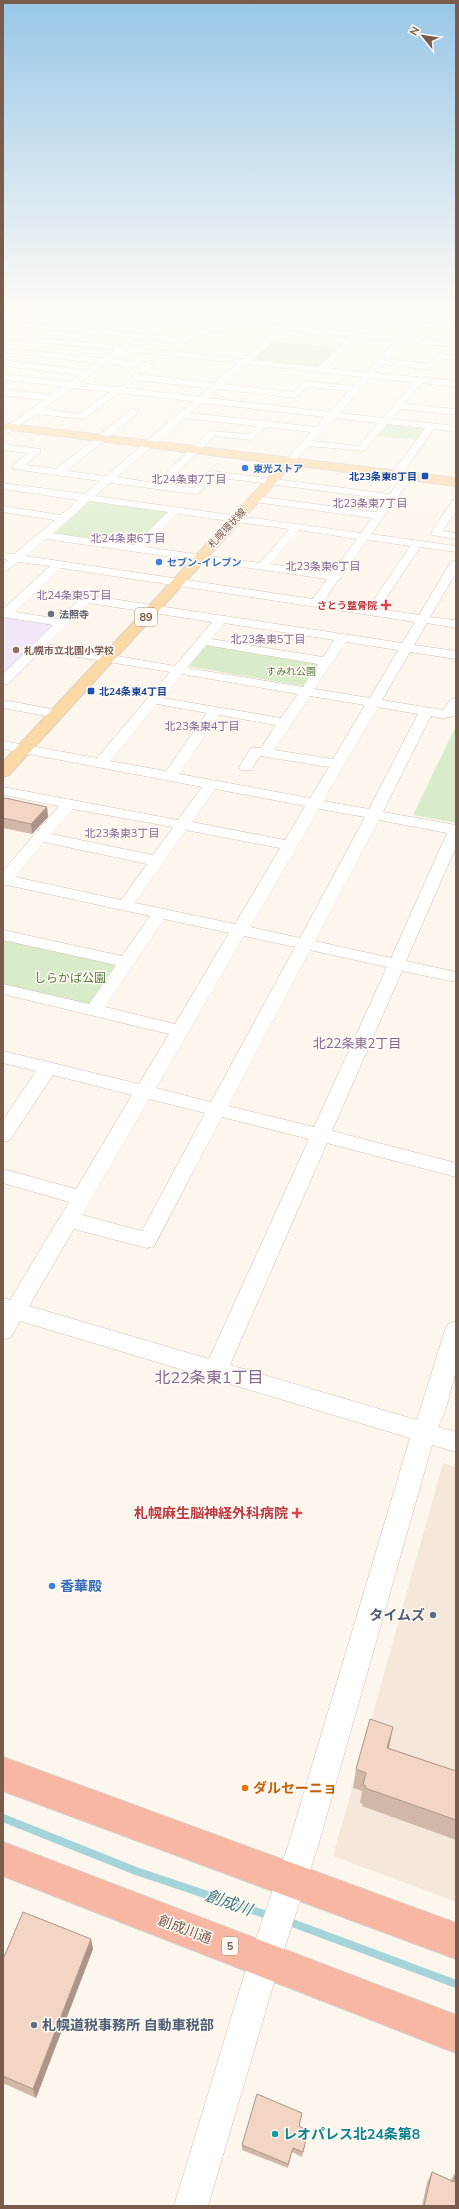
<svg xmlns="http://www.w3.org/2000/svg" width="459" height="2209" viewBox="0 0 459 2209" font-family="Mulish,'Noto Sans JP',sans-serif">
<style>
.residential{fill:#f5e8da}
.education{fill:#f3e8fa}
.green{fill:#d8ecc9}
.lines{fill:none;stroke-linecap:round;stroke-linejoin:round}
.stream{stroke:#a5d3da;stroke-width:8}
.minor-casing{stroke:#d1beb0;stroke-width:1}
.major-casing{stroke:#dad1cd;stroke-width:2}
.highway-casing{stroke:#dad1cd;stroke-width:2}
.minor{fill:#fff;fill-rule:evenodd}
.major{fill:#fbd9a5;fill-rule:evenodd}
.highway{fill:#f7b7a3;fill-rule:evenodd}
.wall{fill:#d1b7a8}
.shaded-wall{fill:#aa9588}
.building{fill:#f3d5c3;stroke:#aa9588}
.shop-dot{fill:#3f7fe0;stroke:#fffaf3;stroke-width:1.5}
.transit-dot{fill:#1a4fb4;stroke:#fffaf3;stroke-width:1.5}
.health-dot{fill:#e0444e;stroke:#fffaf3;stroke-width:1.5}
.worship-dot{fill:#6b7280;stroke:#fffaf3;stroke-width:1.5}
.education-dot{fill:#8d6e63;stroke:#fffaf3;stroke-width:1.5}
.service-dot{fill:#5c6f8a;stroke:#fffaf3;stroke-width:1.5}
.food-dot{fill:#e8710a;stroke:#fffaf3;stroke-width:1.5}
.culture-dot{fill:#0f9aa8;stroke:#fffaf3;stroke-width:1.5}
.labels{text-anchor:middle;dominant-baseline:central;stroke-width:3;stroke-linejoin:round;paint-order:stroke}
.far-shop-label{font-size:10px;font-weight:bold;fill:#366cbe;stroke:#fffaf3;text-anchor:start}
.far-transit-label{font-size:10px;font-weight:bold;fill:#164399;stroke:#fffaf3;text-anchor:end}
.far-street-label{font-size:10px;fill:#7a5c4d;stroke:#fffaf3}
.far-health-label{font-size:10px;font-weight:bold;fill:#be3a42;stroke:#fffaf3;text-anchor:end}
.far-worship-label{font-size:10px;font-weight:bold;fill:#5b616d;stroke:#fffaf3;text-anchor:start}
.far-education-label{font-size:10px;font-weight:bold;fill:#785e54;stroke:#fffaf3;text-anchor:start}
.far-park-label{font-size:10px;fill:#537a41;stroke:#fffaf3}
.far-neighbourhood-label{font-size:11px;fill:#846695;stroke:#fffaf3}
.shield{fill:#fffaf3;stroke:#a28b7f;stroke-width:1}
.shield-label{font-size:11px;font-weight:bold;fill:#7a5c4d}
.park-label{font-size:12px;fill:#537a41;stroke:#fffaf3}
.neighbourhood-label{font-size:13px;fill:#846695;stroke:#fffaf3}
.near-health-label{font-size:14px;font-weight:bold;fill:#be3a42;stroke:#fffaf3;text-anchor:end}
.near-shop-label{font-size:14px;font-weight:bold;fill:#366cbe;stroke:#fffaf3;text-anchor:start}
.near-service-label{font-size:14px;font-weight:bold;fill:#4e5e75;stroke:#fffaf3;text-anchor:end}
.near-food-label{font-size:14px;font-weight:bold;fill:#c56008;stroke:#fffaf3;text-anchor:start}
.near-street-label{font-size:14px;fill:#7a5c4d;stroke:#fffaf3}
.near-culture-label{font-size:14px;font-weight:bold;fill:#0d838f;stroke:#fffaf3;text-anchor:start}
.near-neighbourhood-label{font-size:16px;fill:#846695;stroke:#fffaf3}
.near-water-label{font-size:16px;font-style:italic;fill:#437c86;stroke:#fffaf3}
</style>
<rect width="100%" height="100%" fill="#fdf6ec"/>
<path class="residential" d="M 443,1463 L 456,1467 L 456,1902 L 333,1856 Z"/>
<path class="education" d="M 3,617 L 55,625 L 3,675 Z"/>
<path class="green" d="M 274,341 L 337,347 L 339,347 L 319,367 L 252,359 Z
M 387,424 L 426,429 L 417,440 L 375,436 Z
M 90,501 L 167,512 L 170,514 L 136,547 L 52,535 Z
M 206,645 L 318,664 L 303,686 L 187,666 L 202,646 Z
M 456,726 L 456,823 L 413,815 Z
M 3,938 L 120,964 L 91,1006 L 3,985 Z"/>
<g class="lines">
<path class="stream" d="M 3,1818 L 136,1871 L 270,1916
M 287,1921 L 456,1984"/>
<defs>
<path id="minor" d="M 16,307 L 26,307 L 3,320 L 3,315 Z
M 57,307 L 66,307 L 39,324 L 182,338 L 197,330 L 222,333 L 226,335 L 222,337 L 199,335 L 184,343 L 33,328 L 28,330 L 24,327 L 3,325 L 3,321 L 30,323 Z
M 72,307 L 99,307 L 282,325 L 303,307 L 312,307 L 291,326 L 399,337 L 407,331 L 411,333 L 407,338 L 456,343 L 456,347 L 403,342 L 388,359 L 429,364 L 440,354 L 456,356 L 456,360 L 442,359 L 431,370 L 383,364 L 375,373 L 456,381 L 456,387 L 422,383 L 404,404 L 456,409 L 456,415 L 400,409 L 392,419 L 456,426 L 456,432 L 434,429 L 400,477 L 392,477 L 391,475 L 425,428 L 387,424 L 364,451 L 309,446 L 292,464 L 289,465 L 284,462 L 311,432 L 266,427 L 251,440 L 215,436 L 165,484 L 193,488 L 208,472 L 212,471 L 390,494 L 404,474 L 408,473 L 413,476 L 371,534 L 456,546 L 456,552 L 420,547 L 379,609 L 419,615 L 450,563 L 456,560 L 456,573 L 430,617 L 456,620 L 456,628 L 427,623 L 414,645 L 456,651 L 456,659 L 410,652 L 382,700 L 443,710 L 451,699 L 456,698 L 455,716 L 443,718 L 431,716 L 383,812 L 456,825 L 456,847 L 406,961 L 456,972 L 456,982 L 402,971 L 332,1131 L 456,1163 L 456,1177 L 327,1143 L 230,1365 L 417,1420 L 445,1330 L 448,1324 L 456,1321 L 456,1371 L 445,1412 L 438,1427 L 456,1432 L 456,1452 L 432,1445 L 318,1846 L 281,1959 L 208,2206 L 174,2206 L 249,1959 L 288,1846 L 410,1438 L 20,1321 L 11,1337 L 3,1340 L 3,1298 L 10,1300 L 69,1202 L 3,1183 L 3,1169 L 76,1189 L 132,1095 L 53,1075 L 10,1140 L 3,1142 L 3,1120 L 36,1071 L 3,1063 L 3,1051 L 139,1084 L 169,1034 L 3,994 L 3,984 L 89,1004 L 116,965 L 3,940 L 3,930 L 122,956 L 150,916 L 7,885 L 3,886 L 3,871 L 59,806 L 3,795 L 3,787 L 178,820 L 202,787 L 3,749 L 3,741 L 97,758 L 170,672 L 41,651 L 8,684 L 3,685 L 3,674 L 53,625 L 3,617 L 3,609 L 50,566 L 19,562 L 3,573 L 3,564 L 8,560 L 3,559 L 3,553 L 14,554 L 55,520 L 3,512 L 3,506 L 61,515 L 78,500 L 3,489 L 3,483 L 85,494 L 100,481 L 13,469 L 13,465 L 28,453 L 3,450 L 3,444 L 40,449 L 40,453 L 25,465 L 56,469 L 132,409 L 138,409 L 138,413 L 67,471 L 106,476 L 193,401 L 119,393 L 84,419 L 36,414 L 3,436 L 3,429 L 44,400 L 3,395 L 3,389 L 51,395 L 63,386 L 3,380 L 3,374 L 69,382 L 80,375 L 3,366 L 3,360 L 86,370 L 97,363 L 3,352 L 3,348 L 103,358 L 114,350 L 3,338 L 3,334 L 120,346 L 127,343 L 131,345 L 130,347 L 243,359 L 277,329 L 76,309 ZM 286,330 L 349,337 L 318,367 L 252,360 ZM 357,337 L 395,341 L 367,372 L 327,368 ZM 124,351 L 238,363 L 214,383 L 135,374 L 131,377 L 135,380 L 209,388 L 199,397 L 125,388 L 125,385 L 116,387 L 79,383 L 106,364 L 141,368 L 139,370 L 143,373 L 153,366 L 149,363 L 112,359 ZM 247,364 L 362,377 L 354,386 L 306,381 L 293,392 L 224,384 ZM 371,378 L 414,382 L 383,418 L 339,413 ZM 308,387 L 349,391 L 330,412 L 208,398 L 218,389 L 295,398 ZM 73,388 L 110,392 L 79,414 L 42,409 ZM 203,403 L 325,417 L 316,427 L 190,413 ZM 185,418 L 257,426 L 249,434 L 210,431 L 155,483 L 116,477 ZM 334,418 L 378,423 L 359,446 L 313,441 ZM 214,477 L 386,499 L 376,512 L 254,496 L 249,499 L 254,502 L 372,518 L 361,533 L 95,496 L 110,483 L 195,494 L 199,493 ZM 89,501 L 168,512 L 134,545 L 52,533 ZM 178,514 L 289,529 L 260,563 L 145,547 ZM 299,530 L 357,539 L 332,573 L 270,564 ZM 46,539 L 327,579 L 313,599 L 26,556 ZM 367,540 L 410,546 L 369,607 L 324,601 L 338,580 L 341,579 L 342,576 ZM 61,568 L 415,622 L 402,643 L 86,595 L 82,597 L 59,619 L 15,612 ZM 89,603 L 212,622 L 175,666 L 47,644 ZM 224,623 L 334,640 L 323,657 L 211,639 ZM 346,642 L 398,650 L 370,698 L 314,689 ZM 206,645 L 318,664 L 303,687 L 187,668 ZM 182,674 L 298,694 L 281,718 L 163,698 ZM 310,696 L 365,705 L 333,759 L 274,750 ZM 157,704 L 207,713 L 166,771 L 110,761 ZM 378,707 L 418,714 L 369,809 L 323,801 ZM 219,715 L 276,725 L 261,748 L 251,748 L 239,767 L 241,770 L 251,770 L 260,756 L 329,767 L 310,798 L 179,774 ZM 215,789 L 305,806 L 285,840 L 192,822 ZM 73,809 L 173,827 L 153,855 L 51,834 ZM 319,809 L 365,817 L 300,938 L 250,927 ZM 379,820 L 447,833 L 391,958 L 315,941 ZM 186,830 L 280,848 L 235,924 L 135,903 ZM 44,842 L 147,864 L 121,900 L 15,877 ZM 164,919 L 229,933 L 175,1024 L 105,1007 ZM 244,936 L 295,947 L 211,1102 L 156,1088 ZM 310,950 L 387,967 L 314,1127 L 228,1106 ZM 149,1099 L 205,1113 L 142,1231 L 82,1215 ZM 222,1117 L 309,1139 L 209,1359 L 29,1306 L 74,1229 L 147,1248 L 154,1246 Z
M 259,307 L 268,307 L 260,315 L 254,315 L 253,313 Z
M 373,313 L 456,321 L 456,325 L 378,317 L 367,326 L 343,323 L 339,321 L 343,319 L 365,321 Z
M 456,500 L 456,511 L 443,531 L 456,533 L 456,539 L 432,535 L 431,533 L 452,501 Z
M 3,700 L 57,710 L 64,714 L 57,718 L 3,708 Z"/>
<path id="major" d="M 3,423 L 456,478 L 456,486 L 292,465 L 9,775 L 3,777 L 3,762 L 281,464 L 3,429 Z"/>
<path id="highway" d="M 3,1757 L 456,1923 L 456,1959 L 3,1791 Z
M 3,1842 L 456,2015 L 456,2053 L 3,1876 Z"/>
</defs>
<use href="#minor" class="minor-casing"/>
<use href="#major" class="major-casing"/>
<use href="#highway" class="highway-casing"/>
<use href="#minor" class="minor"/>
<use href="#major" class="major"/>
<use href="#highway" class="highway"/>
</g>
<path class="wall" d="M 3,800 L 47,807 L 48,817 L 32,834 L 3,828 Z
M 389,1748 L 456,1771 L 456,1840 L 362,1806 L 363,1804 L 360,1803 L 362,1791 L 353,1788 L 356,1769 Z
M 91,1939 L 93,1949 L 36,2098 L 3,2083 L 3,1957 L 4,1957 Z
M 302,2113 L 299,2127 L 308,2131 L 302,2157 L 292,2152 L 288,2168 L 242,2150 L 242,2145 Z
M 456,2171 L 456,2206 L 422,2206 L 427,2182 L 432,2172 L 451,2180 Z"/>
<path class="shaded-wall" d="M 47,807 L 48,817 L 32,834 L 31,824 Z
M 393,1727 L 389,1747 L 384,1767 L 387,1748 Z
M 91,1939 L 93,1949 L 36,2098 L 33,2089 Z"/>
<path class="building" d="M 5,798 L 47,807 L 31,824 L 3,818 L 3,800 Z
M 370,1719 L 393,1727 L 387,1748 L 456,1771 L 456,1820 L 365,1788 L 366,1786 L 363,1785 L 366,1773 L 356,1769 Z
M 23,1912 L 91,1939 L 33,2089 L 3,2076 L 3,1957 L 4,1957 Z
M 257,2094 L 302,2113 L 299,2126 L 308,2131 L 303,2152 L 293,2148 L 288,2164 L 242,2145 Z
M 456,2171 L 456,2206 L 424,2206 L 432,2172 L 454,2182 Z"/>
<linearGradient id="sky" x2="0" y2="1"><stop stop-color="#97c7e8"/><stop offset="0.5" stop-color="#fefbf6"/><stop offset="1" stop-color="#fefbf6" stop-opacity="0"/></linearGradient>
<rect width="459" height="616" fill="url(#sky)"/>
<g class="shop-dot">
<circle cx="245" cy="468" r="4"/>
<circle cx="159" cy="562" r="4"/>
<circle cx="52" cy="1586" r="4"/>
</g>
<g class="transit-dot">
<rect x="421" y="472" width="8" height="8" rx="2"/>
<rect x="87" y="687" width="8" height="8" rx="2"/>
</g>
<g class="health-dot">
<path d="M384 599h4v4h4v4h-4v4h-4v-4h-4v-4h4z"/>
<path d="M295 1507h4v4h4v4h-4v4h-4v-4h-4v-4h4z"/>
</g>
<circle class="worship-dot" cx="51" cy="614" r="4"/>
<circle class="education-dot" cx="16" cy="650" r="4"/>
<g class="service-dot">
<circle cx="433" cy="1615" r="4"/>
<circle cx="34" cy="2025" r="4"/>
</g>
<circle class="food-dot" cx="245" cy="1788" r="4"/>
<circle class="culture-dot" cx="275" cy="2134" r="4"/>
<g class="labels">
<g class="far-shop-label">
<text x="253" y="468">東光ストア</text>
<text x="167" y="562">セブン-イレブン</text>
</g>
<g class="far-transit-label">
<text x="417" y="476">北23条東8丁目</text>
<text x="99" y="691" text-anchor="start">北24条東4丁目</text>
</g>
<g class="far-street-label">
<text transform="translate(227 528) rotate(-47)">札幌環状線</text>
</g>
<g class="far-health-label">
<text x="377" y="605">さとう整骨院</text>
</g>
<g class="far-worship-label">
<text x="59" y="614">法照寺</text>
</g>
<g class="far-education-label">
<text x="24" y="650">札幌市立北園小学校</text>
</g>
<g class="far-park-label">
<text x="291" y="671">すみれ公園</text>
</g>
<g class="far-neighbourhood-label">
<text x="189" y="479">北24条東7丁目</text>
<text x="370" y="503">北23条東7丁目</text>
<text x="128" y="538">北24条東6丁目</text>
<text x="323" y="566">北23条東6丁目</text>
<text x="74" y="595">北24条東5丁目</text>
<text x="268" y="639">北23条東5丁目</text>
<text x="202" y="726">北23条東4丁目</text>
<text x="122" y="833">北23条東3丁目</text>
</g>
<g class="shield">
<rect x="135" y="608" width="22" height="18" rx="3"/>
<rect x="222" y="1937" width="16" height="18" rx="3"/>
</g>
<g class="shield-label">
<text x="146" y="617">89</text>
<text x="230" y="1946">5</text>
</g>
<g class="park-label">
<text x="70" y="977">しらかば公園</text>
</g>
<g class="neighbourhood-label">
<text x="357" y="1043">北22条東2丁目</text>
</g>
<g class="near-health-label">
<text x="288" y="1513">札幌麻生脳神経外科病院</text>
</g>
<g class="near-shop-label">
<text x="60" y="1586">香華殿</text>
</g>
<g class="near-service-label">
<text x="425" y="1615">タイムズ</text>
<text x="42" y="2025" text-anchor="start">札幌道税事務所 自動車税部</text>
</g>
<g class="near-food-label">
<text x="253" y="1788">ダルセーニョ</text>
</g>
<g class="near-street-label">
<text transform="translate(185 1929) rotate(21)">創成川通</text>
</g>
<g class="near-culture-label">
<text x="283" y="2134">レオパレス北24条第8</text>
</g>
<g class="near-neighbourhood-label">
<text x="209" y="1377">北22条東1丁目</text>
</g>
<g class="near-water-label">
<text transform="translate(229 1902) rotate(19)">創成川</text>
</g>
</g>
<rect width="459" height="2209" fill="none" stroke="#7a5c4d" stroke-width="8"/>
<g transform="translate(423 36) rotate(300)" stroke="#fffaf3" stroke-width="3" paint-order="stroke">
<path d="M0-3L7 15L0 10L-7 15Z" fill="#7a5c4d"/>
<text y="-6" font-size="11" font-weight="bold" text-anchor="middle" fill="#7a5c4d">N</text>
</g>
</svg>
